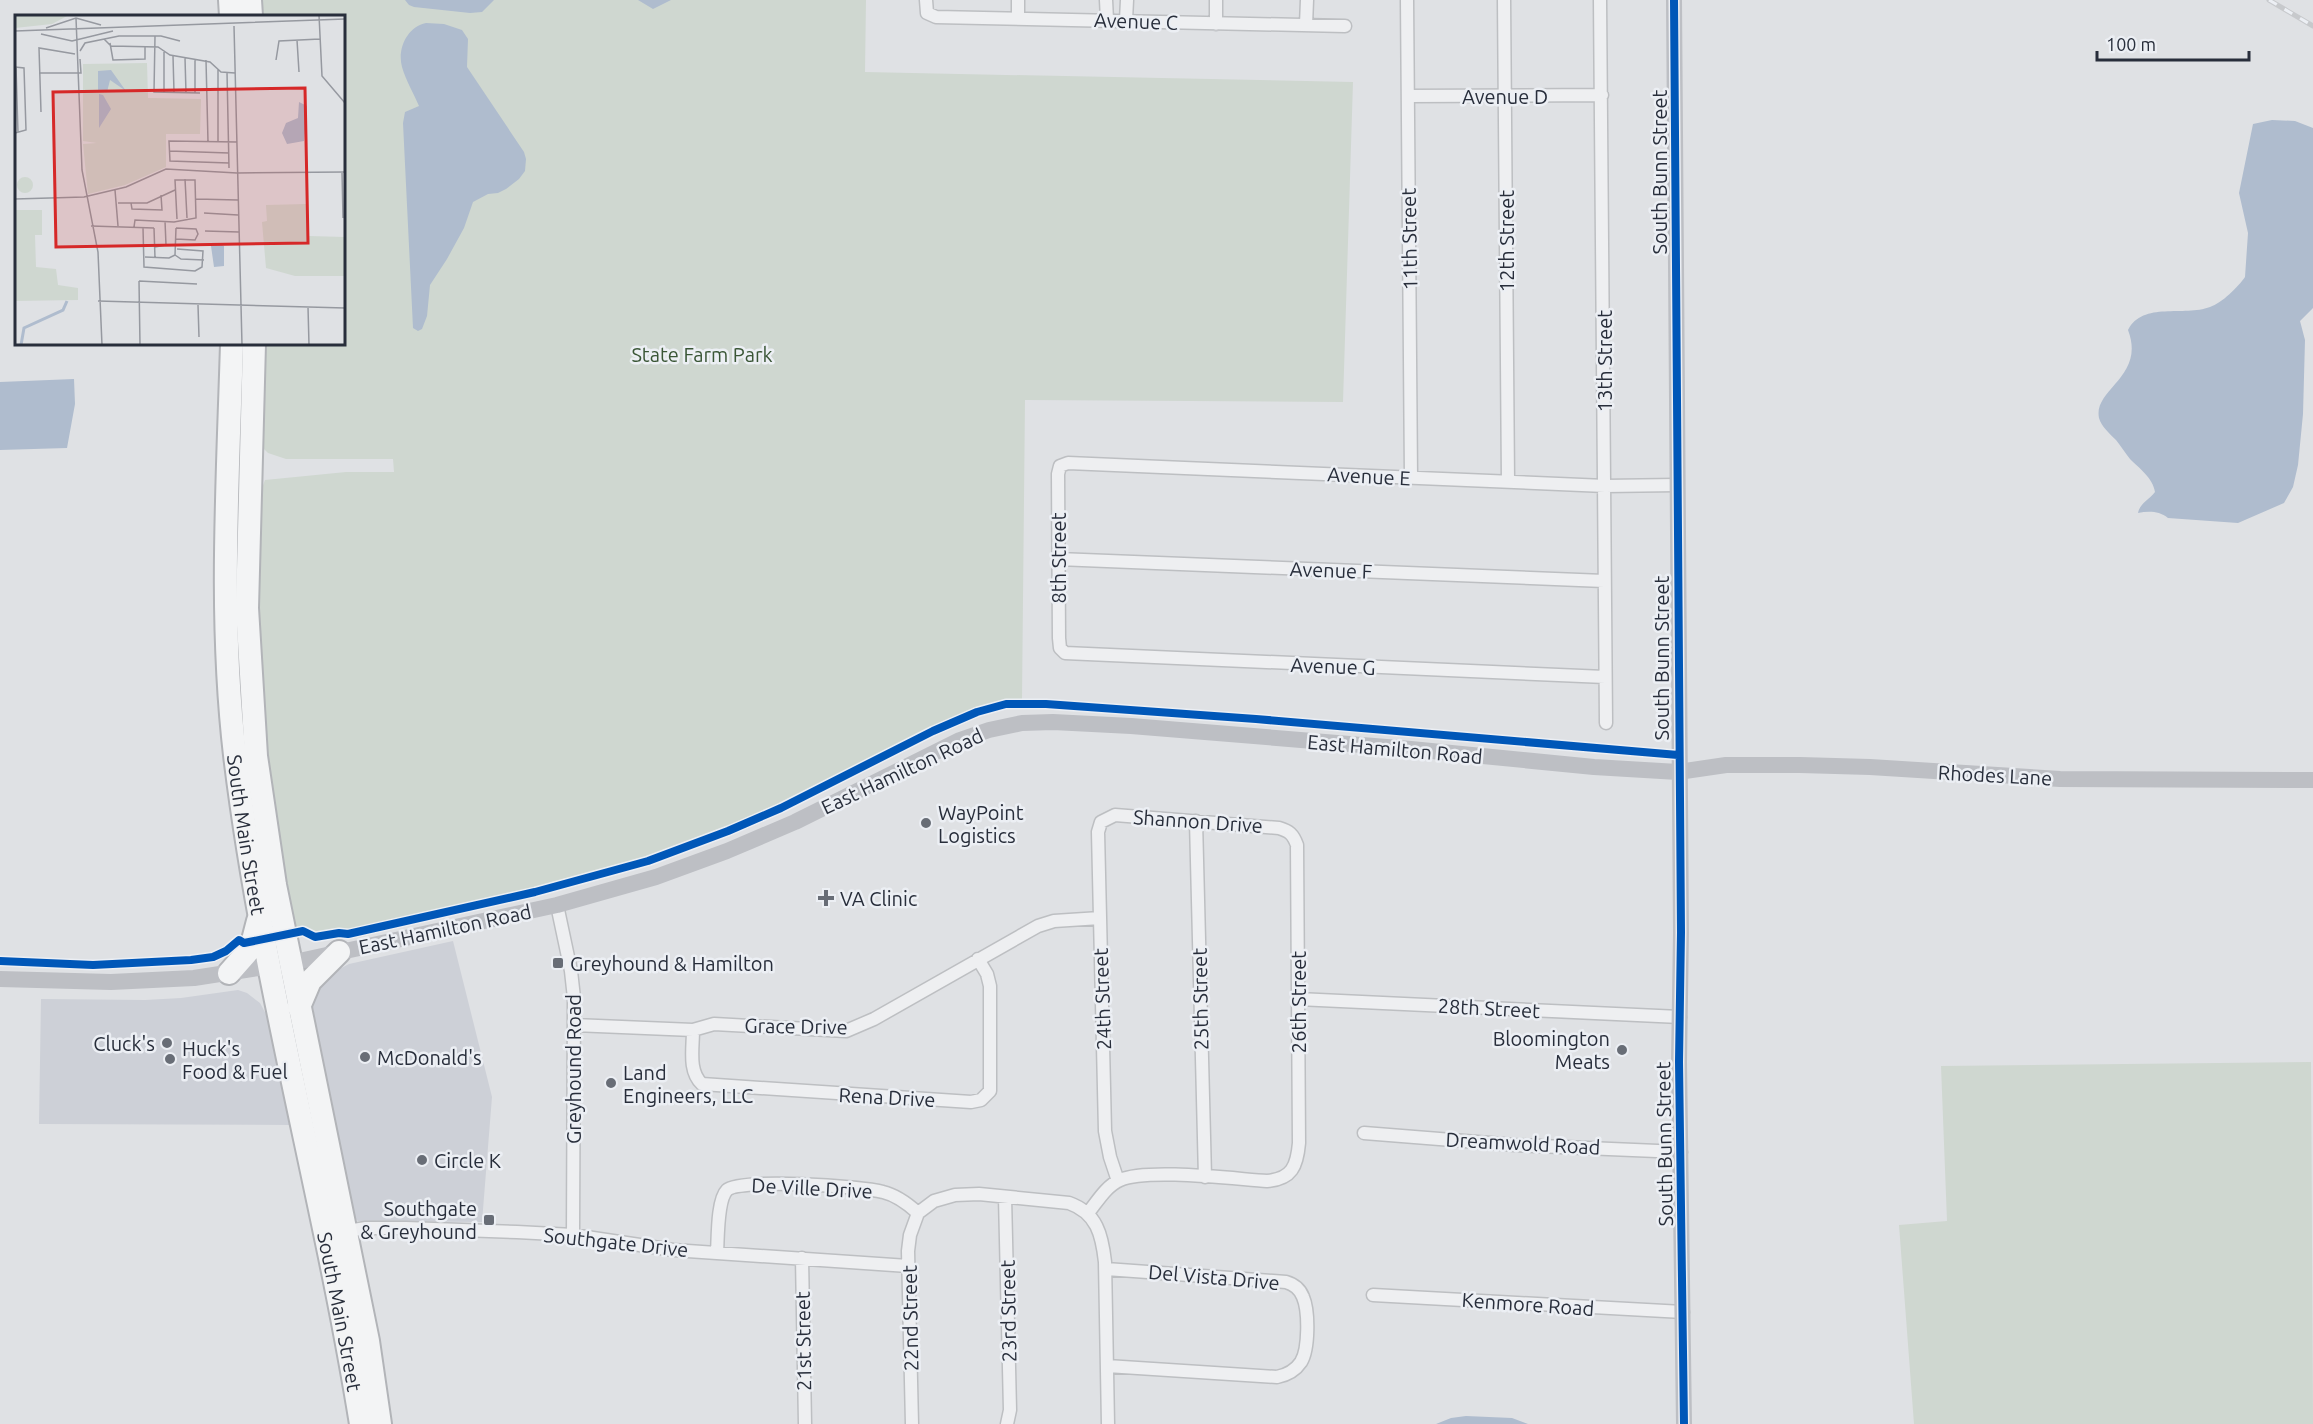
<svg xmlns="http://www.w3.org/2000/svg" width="2313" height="1424" viewBox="0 0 2313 1424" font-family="Ubuntu,sans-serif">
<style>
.built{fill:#cdd0d7}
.green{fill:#cfd7d0}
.water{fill:#afbcce}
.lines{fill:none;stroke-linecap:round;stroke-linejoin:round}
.street-casing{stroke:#bdbfc2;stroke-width:15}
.highway-casing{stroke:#b2b4b8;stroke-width:26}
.street{stroke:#eeeff1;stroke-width:12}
.secondary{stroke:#bdbfc4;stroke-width:16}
.highway{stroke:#f3f4f5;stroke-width:22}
.rail-casing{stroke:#c7c9cc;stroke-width:5}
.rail{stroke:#eceff4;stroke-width:3;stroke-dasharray:9;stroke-linecap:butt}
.cycleway-casing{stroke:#eceff4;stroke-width:11}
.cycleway{stroke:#0057b8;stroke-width:8}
.poi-dot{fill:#686d76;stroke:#eceff4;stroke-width:2}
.labels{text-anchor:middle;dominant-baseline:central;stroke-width:5;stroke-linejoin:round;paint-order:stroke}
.street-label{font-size:20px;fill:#282e3b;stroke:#eceff4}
.park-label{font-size:20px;fill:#3a5636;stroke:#eceff4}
.poi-label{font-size:20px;fill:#282e3b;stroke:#eceff4;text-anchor:start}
.inset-river{fill:none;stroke:#afbcce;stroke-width:3}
.inset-road{fill:none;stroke:#9699a0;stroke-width:1.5}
.view{fill:#d62828;fill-opacity:0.15;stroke:#d62828;stroke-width:3}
.inset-edge{fill:none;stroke:#282e3b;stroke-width:3}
</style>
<rect width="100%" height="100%" fill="#dfe1e4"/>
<path class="built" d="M 453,941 L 492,1097 L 482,1222 L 358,1221 L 350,1214 L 312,1002 L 319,980 L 349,964 Z
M 238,990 L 247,993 L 260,1003 L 267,1016 L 280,1083 L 283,1086 L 292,1125 L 39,1124 L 41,999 L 145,1000 L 181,998 Z"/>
<path class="green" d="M 257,0 L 866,0 L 865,72 L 1353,82 L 1343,402 L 1025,400 L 1022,699 C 972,706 940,726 896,748 C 843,774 791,803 737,825 C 602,881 457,906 316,940 L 304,936 L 294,923 L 269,794 L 257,638 L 259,496 L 265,480 L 346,472 L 394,472 L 393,459 L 286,459 L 268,453 L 260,445 L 260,344 L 344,344 L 344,16 L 258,16 Z
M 2311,1062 L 2313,1424 L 1914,1424 L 1899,1225 L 1947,1221 L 1941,1066 Z"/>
<path class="water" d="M 405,0 L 494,0 L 482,12 L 470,13 L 414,7 L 409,5 Z
M 638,0 L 671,0 L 653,9 Z
M 426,23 L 444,24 L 462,30 L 468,39 L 467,67 L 524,152 L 526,159 L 525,171 L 519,179 L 506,189 L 498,193 L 488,194 L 473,202 L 464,228 L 447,259 L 430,285 L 427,316 L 422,329 L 418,331 L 413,328 L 403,123 L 405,112 L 419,106 C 414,94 406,81 402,67 C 397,49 407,27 426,23 Z
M 2272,120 L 2295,121 L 2313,128 L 2313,308 L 2300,321 L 2305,340 L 2303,414 L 2298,465 L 2293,487 L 2284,503 L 2238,523 L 2168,518 C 2159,511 2149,511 2138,513 C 2140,503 2149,500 2155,492 C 2153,478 2139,468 2130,459 C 2125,453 2121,446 2116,440 C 2110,434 2101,426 2099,418 C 2093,389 2146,377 2128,330 C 2143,301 2184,317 2210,307 C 2222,303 2238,287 2245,277 L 2248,233 L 2239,193 L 2253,124 Z
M 74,379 L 75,404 L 67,448 L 0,450 L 0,382 Z
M 1466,1416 L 1512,1418 L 1528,1424 L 1436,1424 L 1451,1418 Z"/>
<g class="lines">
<defs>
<path id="street" d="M 926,0 L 927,13 L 936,17 L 1345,26
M 1106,0 L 1107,20
M 1407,0 L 1411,477
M 1504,0 L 1508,482
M 1600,0 L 1606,723
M 1018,18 L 1018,0
M 1126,20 L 1127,0
M 1216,24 L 1216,0
M 1306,25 L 1307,0
M 1409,96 L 1602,95
M 1058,559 L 1604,581
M 1605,677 L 1065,653 L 1060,648 L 1059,638 L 1058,474 L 1060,466 L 1068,463 L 1605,486 L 1677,485
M 1196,821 L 1205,1177
M 557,905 L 571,971 L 574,998 L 573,1235
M 1298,999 L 1680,1017
M 574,1025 L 693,1030 L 714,1024 L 846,1031 L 874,1019 L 1038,926 L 1054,921 L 1100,918
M 693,1030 C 693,1049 688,1071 702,1084 L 971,1102 L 981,1100 L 990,1091 L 990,986 L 987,974 L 978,959
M 1364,1133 L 1515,1145 L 1681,1152
M 1005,1197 L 1010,1410 L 1007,1424
M 1088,1213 C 1097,1202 1106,1186 1120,1180 C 1147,1168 1235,1179 1267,1181 C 1292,1179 1297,1166 1299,1143 L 1297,845 C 1293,834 1289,831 1279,828 L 1115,815 L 1101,822 L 1098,832 L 1105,1131 L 1110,1157 L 1118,1181
M 341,1232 L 366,1228 L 406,1228 L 517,1232 L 573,1235 L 673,1250 L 908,1266
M 717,1253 C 718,1238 717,1200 727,1190 C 739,1178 862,1186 883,1192 C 896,1195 908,1204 918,1213
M 802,1258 L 805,1424
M 1106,1269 L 1286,1282 C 1293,1284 1300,1289 1303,1297 C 1309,1311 1309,1349 1301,1362 C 1295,1371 1287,1375 1277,1377 L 1107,1366
M 1373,1295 L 1683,1312
M 912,1424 L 908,1251 L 910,1235 L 918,1213 L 934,1201 L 955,1195 L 979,1194 L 1069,1203 C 1097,1213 1102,1235 1105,1262 L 1108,1424"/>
<g id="highway">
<path d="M 230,0 L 231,16"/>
<path d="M 250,0 L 251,16"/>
<path id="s1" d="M 232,344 C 228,480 219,618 235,755 C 262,981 325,1200 361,1424"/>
<path d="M 254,344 L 247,608 L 256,756 L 275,885 L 368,1341 L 380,1424"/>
<path d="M 229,973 L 251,948 L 258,921"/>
<path d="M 299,1007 L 310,981 L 339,952"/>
</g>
</defs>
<use href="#street" class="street-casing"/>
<use href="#highway" class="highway-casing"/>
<use href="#street" class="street"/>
<path class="secondary" d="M 1674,0 L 1681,932 L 1679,1062 L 1684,1424
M 0,979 L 111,982 L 194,978 L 290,963 L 557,905 L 656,877 L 727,851 L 795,822 L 960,740 L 989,730 L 1022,723 L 1053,722 L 1131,726 L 1411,749 L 1594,767 L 1678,772 L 1726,765 L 1800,765 L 1870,767 L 2060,779 L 2313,780"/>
<use href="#highway" class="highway"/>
<defs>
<path id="rail" d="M 2269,0 L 2313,26"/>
</defs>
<use href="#rail" class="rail-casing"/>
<use href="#rail" class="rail"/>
<defs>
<path id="cycleway" d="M 1674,0 L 1681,932 L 1679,1062 L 1684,1424
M 0,961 L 93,965 L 191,960 L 213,957 L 226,951 L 239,940 L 244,943 L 303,931 L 315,937 L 339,933 L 348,934 L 535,892 L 648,861 L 728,831 L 781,808 L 933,731 L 977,712 L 1006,704 L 1046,704 L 1256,719 L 1678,755"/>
</defs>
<use href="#cycleway" class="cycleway-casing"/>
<use href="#cycleway" class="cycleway"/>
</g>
<g class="poi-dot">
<circle cx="926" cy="823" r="6"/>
<path d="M823 889h6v6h6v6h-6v6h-6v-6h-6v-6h6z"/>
<rect x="552" y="957" width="12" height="12" rx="3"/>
<circle cx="167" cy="1043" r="6"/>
<circle cx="1622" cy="1050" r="6"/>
<circle cx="365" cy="1057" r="6"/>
<circle cx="170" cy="1059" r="6"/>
<circle cx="611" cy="1083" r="6"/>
<circle cx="422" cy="1160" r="6"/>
<rect x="483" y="1214" width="12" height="12" rx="3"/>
</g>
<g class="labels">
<g class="street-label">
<text transform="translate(1136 21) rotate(2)">Avenue C</text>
<text x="1505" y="96">Avenue D</text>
<text transform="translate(1659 172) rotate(-90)">South Bunn Street</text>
<text transform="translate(1409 239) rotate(-91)">11th Street</text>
<text transform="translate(1506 241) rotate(-90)">12th Street</text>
<text transform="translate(1604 361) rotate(-90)">13th Street</text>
<text transform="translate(1369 476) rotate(3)">Avenue E</text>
<text transform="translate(1058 558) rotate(-90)">8th Street</text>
<text transform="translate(1331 570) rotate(2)">Avenue F</text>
<text transform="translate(1661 658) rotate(-90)">South Bunn Street</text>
<text transform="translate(1333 666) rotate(2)">Avenue G</text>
<text transform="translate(1395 749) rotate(5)">East Hamilton Road</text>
<text transform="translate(902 771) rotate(-25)">East Hamilton Road</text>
<text transform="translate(1995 775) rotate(3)">Rhodes Lane</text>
<text transform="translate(1198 821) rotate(4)">Shannon Drive</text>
<text stroke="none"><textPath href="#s1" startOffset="492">South Main Street</textPath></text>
<text transform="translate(445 929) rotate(-12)">East Hamilton Road</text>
<text transform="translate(1102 999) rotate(-92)">24th Street</text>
<text transform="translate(1200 999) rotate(-91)">25th Street</text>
<text transform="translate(1298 1002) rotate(-90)">26th Street</text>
<text transform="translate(1489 1008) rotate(3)">28th Street</text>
<text transform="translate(796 1026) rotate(1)">Grace Drive</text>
<text transform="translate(573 1069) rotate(-90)">Greyhound Road</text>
<text transform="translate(887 1097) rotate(3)">Rena Drive</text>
<text transform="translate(1523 1143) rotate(3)">Dreamwold Road</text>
<text transform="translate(1664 1144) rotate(-91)">South Bunn Street</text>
<text transform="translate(812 1188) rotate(3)">De Ville Drive</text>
<text transform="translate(616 1242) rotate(6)">Southgate Drive</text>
<text transform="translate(1214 1277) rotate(5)">Del Vista Drive</text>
<text transform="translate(1528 1304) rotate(4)">Kenmore Road</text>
<text transform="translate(1008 1311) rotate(-91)">23rd Street</text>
<text stroke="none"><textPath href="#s1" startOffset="978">South Main Street</textPath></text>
<text transform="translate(910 1318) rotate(-91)">22nd Street</text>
<text transform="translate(803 1341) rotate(-91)">21st Street</text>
</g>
<g class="park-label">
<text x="702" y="354">State Farm Park</text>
</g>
<g class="poi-label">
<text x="938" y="812">WayPoint<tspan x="938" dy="23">Logistics</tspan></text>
<text x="840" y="898">VA Clinic</text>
<text x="570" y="963">Greyhound &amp; Hamilton</text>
<text x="1610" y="1038" text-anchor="end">Bloomington<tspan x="1610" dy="23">Meats</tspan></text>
<text x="155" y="1043" text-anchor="end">Cluck's</text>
<text x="182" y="1048">Huck's<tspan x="182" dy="23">Food &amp; Fuel</tspan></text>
<text x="377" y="1057">McDonald's</text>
<text x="623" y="1072">Land<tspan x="623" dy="23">Engineers, LLC</tspan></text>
<text x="434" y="1160">Circle K</text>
<text x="477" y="1208" text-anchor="end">Southgate<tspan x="477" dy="23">&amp; Greyhound</tspan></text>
</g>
</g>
<g transform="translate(15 15)">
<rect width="330" height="330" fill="#dfe1e4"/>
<path d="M 0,0 L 54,0 L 37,9 L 0,13 ZM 132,48 L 133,83 L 186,84 L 185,119 L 151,119 L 151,152 L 110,170 L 73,179 L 68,129 L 82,128 L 68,126 L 68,49 ZM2 170a8 8 0 1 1 16 0a8 8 0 1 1-16 0ZM 292,189 L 294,221 L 330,222 L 330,261 L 280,261 L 251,253 L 247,207 L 252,206 L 251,190 ZM 0,195 L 27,195 L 27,220 L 20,220 L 21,252 L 41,254 L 43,270 L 63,273 L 63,285 L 0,286 Z" fill="#cfd7d0"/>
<path d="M 96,55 L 111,76 L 95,65 L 92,77 L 83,77 L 83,56 ZM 84,79 L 88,80 L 96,94 L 84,113 ZM 284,87 L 292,91 L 289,126 L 272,129 L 267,118 L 271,108 L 283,103 ZM 205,229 L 209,231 L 209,251 L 199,252 L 196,231 Z" fill="#afbcce"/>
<path class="inset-river" d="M 6,330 L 9,313 L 48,295 L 52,286"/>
<path class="inset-road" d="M 304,0 L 307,61 L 330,88M 61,3 L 67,155 L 83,237 L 87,330M 219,11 L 227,330M 31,13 L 61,3 L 86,10M 0,16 L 330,4M 26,19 L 57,26 L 98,16M 140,21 L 139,77 L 185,78M 89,24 L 96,31 L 143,32 L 155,40 L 195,47 L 206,57 L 220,58M 282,25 L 284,57M 95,28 L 98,45 L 130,44 L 130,31M 65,36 L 70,28 L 104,21 L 146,21 L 165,26M 158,41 L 159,77M 170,43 L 171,78M 180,45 L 180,78M 191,45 L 193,127M 261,45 L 264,26 L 305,24M 0,52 L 9,53 L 11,115 L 0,118M 1,52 L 3,118M 212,57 L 214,153M 24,58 L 66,58 L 65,44M 149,77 L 149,37M 26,97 L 24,33 L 60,39M 203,127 L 203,54M 154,136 L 214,138M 214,148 L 155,146 L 154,126 L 222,127M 327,157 L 328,203M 222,158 L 330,157M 170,164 L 172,203M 100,175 L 103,211M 0,184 L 69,182 L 111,172 L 151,154 L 222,158M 181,184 L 223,185M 103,188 L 132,188 L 160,175M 116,188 L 117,194 L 147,195 L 146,180M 189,198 L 223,200M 76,211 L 139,213M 119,212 L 120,205 L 159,207 L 181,203 L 180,165 L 160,165 L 162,204M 128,213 L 129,252 L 180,256 L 187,252 L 188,236 L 162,234M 139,213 L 140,243M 161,213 L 181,214 L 183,219 L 180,225 L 161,224M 190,216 L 224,217M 140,232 L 151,230 L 150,206M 160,240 L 161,213M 160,240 L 166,244 L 189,245M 130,242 L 154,243 L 160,240M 124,266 L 125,330M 124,266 L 182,269M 83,286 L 330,293M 183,290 L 184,322M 293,292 L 294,330"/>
<path class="view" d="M 290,73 L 293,228 L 41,232 L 38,77 Z"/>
<rect width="330" height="330" class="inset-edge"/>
</g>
<path d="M2097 51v9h152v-9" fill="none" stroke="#282e3b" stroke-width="3"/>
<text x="2106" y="51" font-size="18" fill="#282e3b" stroke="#eceff4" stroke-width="4.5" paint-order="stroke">100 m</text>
</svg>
